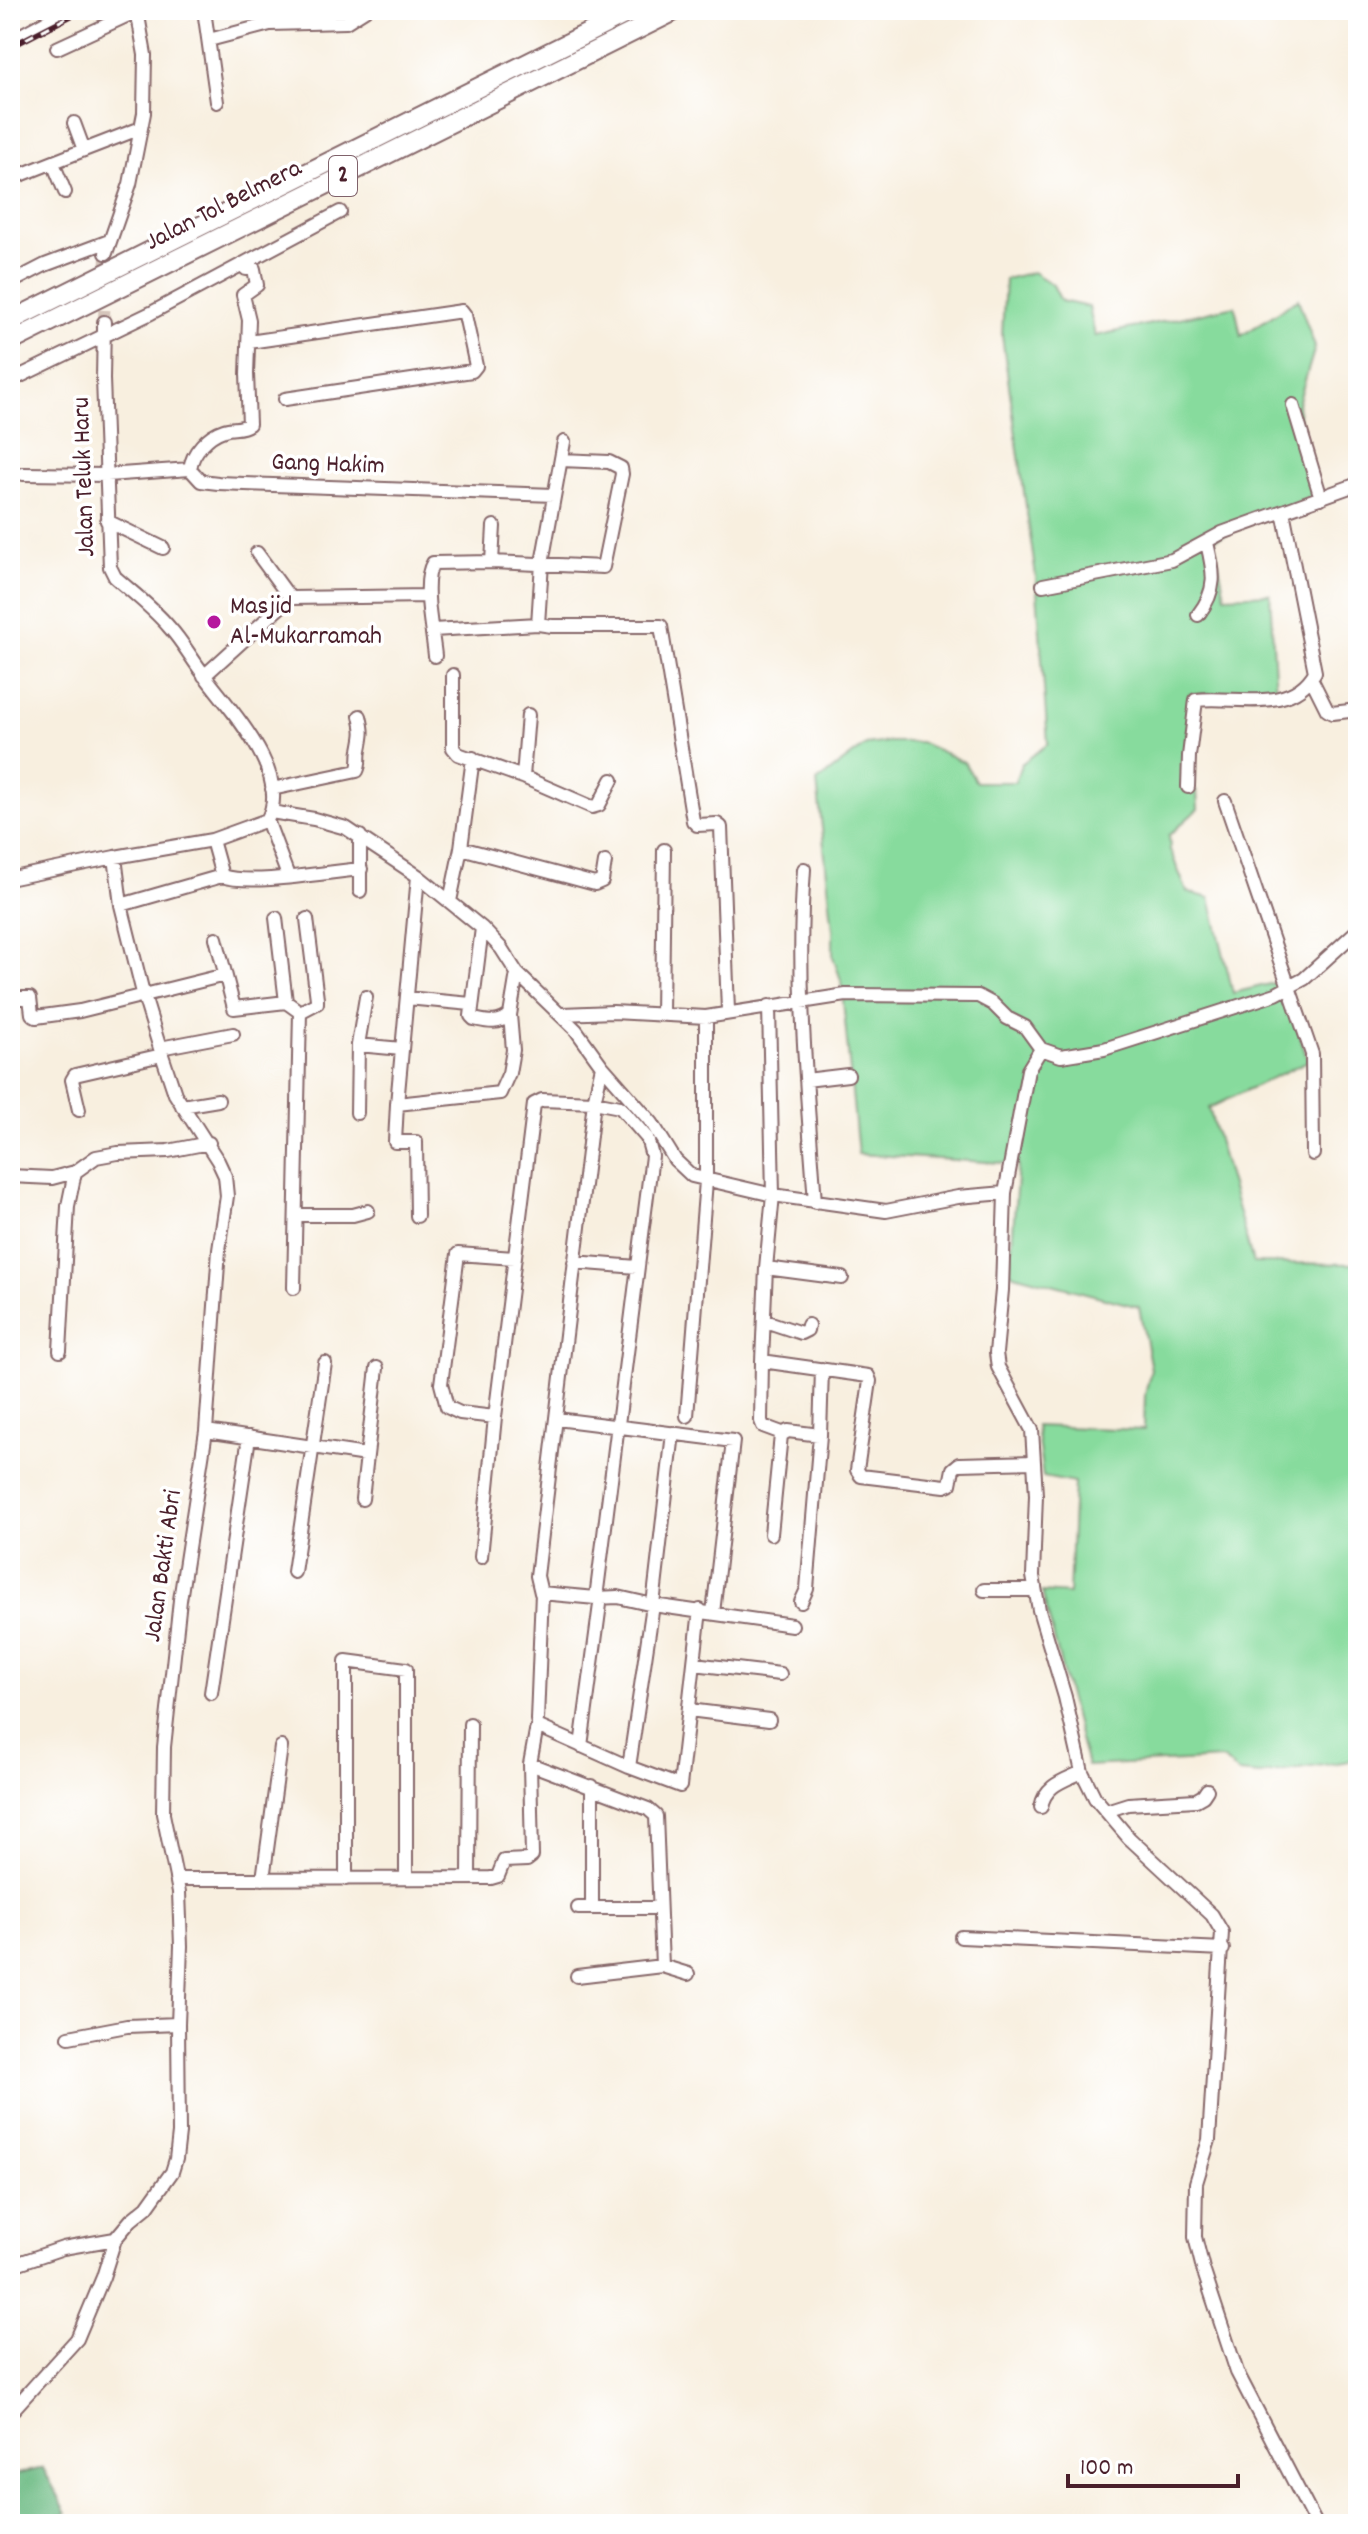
<svg xmlns="http://www.w3.org/2000/svg" width="1368" height="2534" viewBox="0 0 1368 2534" font-family="Dekko,sans-serif">
<style>
.green{fill:#87db9d;stroke:#687d64;stroke-width:2}
.forest{fill:#6dbb84;stroke:#5c6d58;stroke-width:2}
.lines{fill:none;stroke-linecap:round;stroke-linejoin:round}
.minor-tunnel{stroke:#d5c5bb;stroke-width:12;stroke-dasharray:12 6;stroke-linecap:butt}
.minor-casing{stroke:#87686a;stroke-width:16}
.highway-casing{stroke:#87686a;stroke-width:22}
.minor{stroke:#fff;stroke-width:12}
.highway{stroke:#fff;stroke-width:18}
.rail-casing{stroke:#4a1f2b;stroke-width:6}
.rail{stroke:#fff;stroke-width:3;stroke-dasharray:9;stroke-linecap:butt}
.poi-dot{fill:#b5179e;stroke:#fff;stroke-width:3}
.labels{text-anchor:middle;dominant-baseline:central;stroke-width:7;stroke-linejoin:round;paint-order:stroke}
.shield{fill:#fff;stroke:#80626b;stroke-width:2}
.shield-label{font-size:24px;font-weight:bold;fill:#4a1f2b}
.street-label{font-size:26px;fill:#4a1f2b;stroke:#fff}
.poi-label{font-size:26px;fill:#4a1f2b;stroke:#fff;text-anchor:start}
</style>
<rect width="100%" height="100%" fill="#fff"/>
<filter id="ink" filterUnits="userSpaceOnUse"><feTurbulence type="fractalNoise" baseFrequency=".0125" numOctaves="2"/><feDisplacementMap in="SourceGraphic" scale="16" xChannelSelector="R" yChannelSelector="G"/><feConvolveMatrix kernelMatrix="1 2 1 2 8 2 1 2 1" color-interpolation-filters="sRGB"/></filter>
<filter id="wash" filterUnits="userSpaceOnUse"><feTurbulence type="fractalNoise" baseFrequency=".006" numOctaves="4" result="noise"/><feDisplacementMap in="SourceGraphic" scale="32" xChannelSelector="R" yChannelSelector="G"/><feGaussianBlur stdDeviation="1.8" result="paint"/><feColorMatrix in="noise" values="0 0 0 0 0 0 0 0 0 0 0 0 0 0 0 0 0 1.4 0 .05"/><feComposite in="paint" operator="in"/></filter>
<g filter="url(#wash)">
<rect width="100%" height="100%" fill="#f8efdf"/>
<path class="green" d="M 1033,272 L 1053,285 L 1061,301 L 1089,307 L 1095,336 L 1235,306 L 1241,336 L 1298,299 L 1315,347 L 1297,407 L 1314,495 L 1214,539 L 1225,596 L 1270,594 L 1276,693 L 1189,694 L 1186,790 L 1197,791 L 1198,809 L 1169,835 L 1170,850 L 1187,892 L 1210,898 L 1233,993 L 1282,981 L 1308,1061 L 1209,1108 L 1253,1263 L 1358,1264 L 1358,1753 L 1349,1761 L 1260,1775 L 1238,1773 L 1223,1759 L 1087,1766 L 1042,1592 L 1069,1594 L 1074,1483 L 1043,1477 L 1036,1426 L 1144,1430 L 1145,1395 L 1151,1369 L 1139,1307 L 1010,1273 L 1018,1164 L 858,1154 L 841,980 L 833,957 L 833,930 L 817,782 L 866,745 L 889,742 L 920,742 L 964,762 L 976,782 L 1015,782 L 1021,764 L 1048,744 L 1036,577 L 1002,336 L 1005,279 Z"/>
<path class="forest" d="M 43,2468 L 67,2513 L 32,2524 L 10,2524 L 10,2476 Z"/>
</g>
<g filter="url(#ink)">
<g class="lines">
<path class="minor-tunnel" d="M 104,322 L 106,253"/>
<defs>
<path id="minor" d="M 204,10 L 217,102
M 209,40 L 270,24 L 346,22 L 365,10
M 10,41 L 67,10
M 57,48 L 137,11
M 74,123 L 84,150 L 141,128
M 53,163 L 65,192
M 13,178 L 84,150
M 106,253 L 130,184 L 144,113 L 145,55 L 137,10
M 10,283 L 45,265 L 109,241
M 249,342 L 462,311 L 465,315 L 476,366 L 472,371 L 285,399
M 10,381 L 151,313 L 340,212
M 1293,405 L 1321,498
M 190,469 C 192,452 208,435 224,430 C 233,427 241,430 249,424 L 247,374 L 249,320 L 243,295 L 257,285 L 254,269 L 246,269 L 242,264
M 23,474 L 107,475 L 190,469 L 201,481 L 218,483 L 554,495
M 107,521 L 163,548
M 257,553 L 290,598
M 492,562 L 494,526
M 1043,585 L 1172,560 L 1222,533 L 1358,484
M 1198,615 C 1218,589 1214,573 1207,543
M 538,624 L 542,563 L 564,442
M 433,630 L 538,624 L 552,626 L 661,626 L 693,821 L 697,825 L 717,824 L 721,827 L 728,1011
M 435,656 C 433,633 421,582 433,563 L 492,562 L 603,567 L 622,474 L 621,468 L 609,462 L 561,460
M 453,675 L 453,748 L 458,754 L 523,777 L 592,807 L 599,805 L 612,780
M 204,676 L 290,598 L 428,596
M 1311,678 L 1327,710 L 1332,713 L 1358,710
M 523,777 L 528,715
M 1188,787 L 1189,756 L 1196,700 C 1235,695 1290,715 1315,672 L 1283,511
M 272,789 L 357,771 C 361,763 358,759 360,750 C 363,734 364,733 360,716
M 1225,801 L 1312,1054 L 1313,1154
M 271,812 L 314,819 L 346,828 L 418,876 L 482,928 L 501,948 L 517,973 L 576,1030 L 602,1066 L 652,1123 L 675,1160 L 692,1176 L 773,1195 L 886,1211 L 958,1197 L 1005,1193 L 1028,1070 L 1041,1049 L 1061,1056 L 1104,1049 L 1276,994 L 1304,979 L 1358,930
M 267,820 L 288,876
M 360,836 L 360,891
M 212,840 L 222,876
M 461,848 L 595,884 L 602,881 L 605,862
M 804,869 C 796,980 807,1091 815,1202
M 10,876 L 13,878 L 115,857
M 450,901 L 461,848 L 473,758
M 121,905 L 222,876 C 251,886 327,872 361,869
M 276,918 L 286,1002
M 482,928 L 471,1016 L 474,1019 C 488,1022 498,1025 510,1015
M 216,938 L 234,1008 L 286,1002 L 300,1012 L 294,1288
M 10,998 L 30,998 L 32,1014 L 36,1017 L 80,1011 L 225,975
M 407,998 L 471,1004
M 769,1006 L 773,1195 L 766,1268 L 762,1361 L 868,1376 L 870,1381 L 857,1470 L 861,1476 L 945,1486 L 950,1484 L 953,1469 L 959,1464 L 1033,1462
M 300,1012 L 317,1003 L 317,999 L 307,919
M 562,1014 L 613,1012 L 706,1017 L 846,995 L 978,996 L 993,1004 L 1007,1018 L 1025,1027 L 1041,1049
M 662,1015 L 664,850
M 358,1045 L 402,1049
M 160,1048 L 233,1034
M 602,1066 L 594,1102 L 537,1576 L 541,1593 L 596,1598 L 618,1597 L 653,1605 L 792,1625
M 806,1080 L 848,1075
M 397,1104 L 418,876
M 182,1106 L 218,1100
M 79,1110 L 72,1080 L 75,1075 L 162,1055
M 357,1113 L 358,1045 L 366,997
M 10,1176 L 52,1178 L 75,1172 L 96,1157 L 118,1153 L 168,1151 L 209,1143
M 1005,1193 L 1002,1290 L 996,1353 L 998,1367 L 1032,1430 L 1036,1495 L 1033,1576 L 1039,1610 L 1065,1697 L 1082,1772 L 1095,1798 L 1129,1838 L 1212,1915 L 1222,1932 L 1209,2140 L 1196,2183 L 1195,2237 L 1203,2269 L 1237,2372 L 1316,2524
M 296,1215 L 353,1215 L 368,1211
M 417,1216 L 416,1142 L 395,1142 L 397,1104 L 500,1093 L 509,1073 L 513,1050 L 510,1015 L 517,973
M 574,1262 L 637,1267
M 766,1268 L 842,1278
M 765,1321 L 801,1333 L 807,1330 L 808,1325
M 60,1351 L 68,1206 L 75,1172
M 762,1361 L 761,1421 L 763,1426 L 782,1433
M 687,1416 L 706,1181 L 706,1017
M 495,1417 L 460,1413 L 447,1407 L 441,1384 L 458,1254 L 514,1258
M 557,1419 L 733,1441 L 713,1613
M 206,1431 L 366,1455
M 362,1499 L 377,1368
M 771,1534 L 781,1435 L 788,1431 L 820,1435
M 481,1557 L 495,1417 L 534,1104 L 542,1100 L 594,1102 L 620,1107 L 647,1138 L 652,1156 L 596,1598
M 294,1572 L 325,1363
M 984,1590 L 1035,1590
M 801,1602 L 807,1589 L 820,1435 L 822,1369
M 694,1664 L 780,1674
M 211,1693 L 249,1437
M 689,1710 L 769,1720
M 537,1720 L 542,1592
M 581,1746 L 601,1597
M 530,1764 L 648,1809 L 656,1816 L 662,1966
M 629,1767 L 653,1605 L 673,1433
M 1041,1807 C 1045,1785 1063,1781 1082,1772
M 1106,1811 L 1128,1804 L 1196,1800 L 1203,1796 L 1207,1790
M 469,1878 L 470,1724
M 176,1879 L 491,1878 L 498,1876 L 504,1861 L 527,1860 L 532,1856 L 530,1764 L 537,1726 L 629,1767 L 680,1786 L 700,1610
M 263,1879 L 281,1747
M 346,1879 L 346,1661 L 406,1669 L 406,1878
M 578,1908 L 659,1908
M 592,1908 L 592,1786
M 961,1937 L 1223,1949
M 577,1976 L 662,1966 L 688,1974
M 69,2037 L 127,2026 L 178,2024
M 10,2266 L 63,2248 L 115,2239
M 10,2413 L 77,2339 L 103,2277 L 115,2239 L 131,2220 L 147,2207 L 172,2172 L 176,2159 L 179,2133 L 178,2024 L 181,1946 L 179,1892 L 163,1814 L 164,1747 L 180,1600 L 206,1431 L 219,1250 L 227,1196 L 225,1176 L 218,1161 L 175,1094 L 162,1055 L 143,993 L 121,905 L 115,857 L 212,840 L 267,820 C 293,775 230,710 205,676 C 192,660 183,642 169,627 C 153,608 133,593 115,577 L 110,567 L 103,379 L 104,322"/>
<path id="highway" d="M 10,321 L 634,10
M 10,342 L 677,10"/>
</defs>
<use href="#minor" class="minor-casing"/>
<use href="#highway" class="highway-casing"/>
<use href="#minor" class="minor"/>
<use href="#highway" class="highway"/>
<defs>
<path id="rail" d="M 10,47 L 82,10"/>
</defs>
<use href="#rail" class="rail-casing"/>
<use href="#rail" class="rail"/>
</g>
</g>
<circle class="poi-dot" cx="214" cy="622" r="8"/>
<g class="labels">
<rect class="shield" x="329" y="156" width="28" height="40" rx="6"/>
<g class="shield-label">
<text x="343" y="176">2</text>
</g>
<g class="street-label">
<text transform="translate(224 206) rotate(-27)">Jalan Tol Belmera</text>
<text transform="translate(328 465) rotate(2)">Gang Hakim</text>
<text transform="translate(85 477) rotate(-92)">Jalan Teluk Haru</text>
<text transform="translate(164 1566) rotate(-82)">Jalan Bakti Abri</text>
</g>
<g class="poi-label">
<text x="230" y="607">Masjid<tspan x="230" dy="30">Al-Mukarramah</tspan></text>
</g>
</g>
<rect width="1368" height="2534" fill="none" stroke="#fff" stroke-width="40"/>
<path d="M1068 2474v12h170v-12" fill="none" stroke="#4a1f2b" stroke-width="4"/>
<text x="1080" y="2474" font-size="24" fill="#4a1f2b" stroke="#ffffff" stroke-width="6" paint-order="stroke">100 m</text>
</svg>
